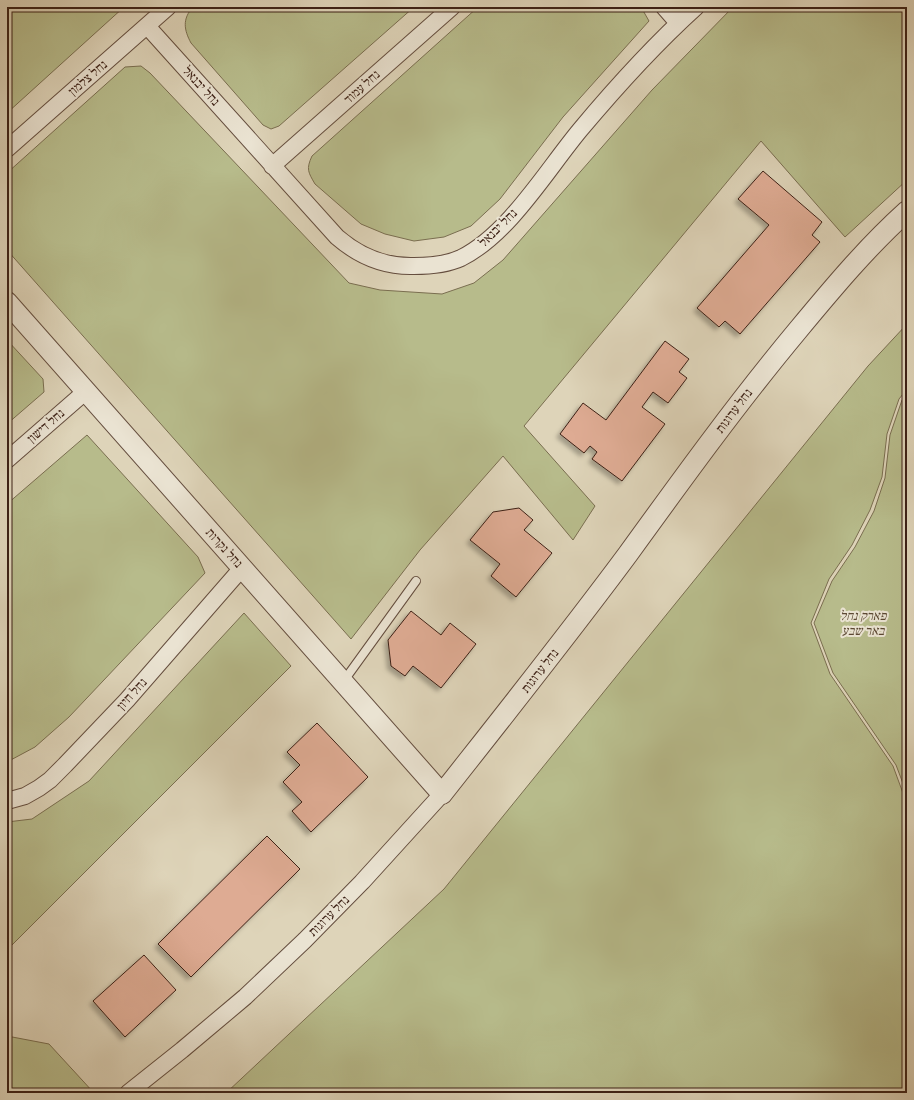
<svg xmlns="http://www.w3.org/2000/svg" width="914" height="1100" viewBox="0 0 914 1100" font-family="'IM FELL Double Pica','Frank Ruhl Libre',serif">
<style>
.green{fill:#b7bb8b;stroke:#7a6e50}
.building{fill:#deab93;stroke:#3d2116;filter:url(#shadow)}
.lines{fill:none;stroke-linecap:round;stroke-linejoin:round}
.service-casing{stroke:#654e3f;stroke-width:10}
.minor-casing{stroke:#654e3f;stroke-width:18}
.tertiary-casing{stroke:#654e3f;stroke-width:22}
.service{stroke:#eae3d2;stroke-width:8}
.minor{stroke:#eae3d2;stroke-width:16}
.tertiary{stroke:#eae3d2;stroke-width:20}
.labels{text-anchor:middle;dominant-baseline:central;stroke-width:4;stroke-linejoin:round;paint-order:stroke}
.street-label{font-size:13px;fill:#3d2116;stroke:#eae3d2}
.park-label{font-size:13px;font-style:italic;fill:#5c4833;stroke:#eae3d2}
</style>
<defs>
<filter id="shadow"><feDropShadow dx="-3.5" dy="3.5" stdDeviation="2" flood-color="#0004"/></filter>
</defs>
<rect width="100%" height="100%" fill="#ded4b9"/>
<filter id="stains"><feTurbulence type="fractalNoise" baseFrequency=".005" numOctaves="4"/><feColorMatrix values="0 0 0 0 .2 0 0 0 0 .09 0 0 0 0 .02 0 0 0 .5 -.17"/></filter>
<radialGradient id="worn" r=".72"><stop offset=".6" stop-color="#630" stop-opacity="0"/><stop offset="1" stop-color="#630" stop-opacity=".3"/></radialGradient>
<path class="green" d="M 7,7 L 124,7 L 7,113 Z
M 193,7 L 414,7 L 279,126 L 271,129 L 263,125 L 191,43 C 184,30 182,19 193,7 Z
M 478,7 L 641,7 L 649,21 L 563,117 L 500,199 L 471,226 L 444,237 L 414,241 L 385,234 L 361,224 L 315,184 C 308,172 306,169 312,156 Z
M 733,7 L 907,7 L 907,180 L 845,237 L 761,141 L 524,426 L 595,506 L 573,540 L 503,456 L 420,550 L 351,639 L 7,250 L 7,173 L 125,67 L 141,66 L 150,73 L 349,283 L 380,290 L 442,294 L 474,283 L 503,260 L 652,90 Z
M 907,324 L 907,389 L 899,399 L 887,434 L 882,477 L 870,510 L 852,545 L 829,579 L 811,623 L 830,674 L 893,766 L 907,804 L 907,1093 L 226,1093 L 444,889 L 868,366 Z
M 7,340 L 43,379 L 44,392 L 7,424 Z
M 907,394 L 907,794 L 896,765 L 833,673 L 814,623 L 832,581 L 855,547 L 874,511 L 885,478 L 890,435 L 902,400 Z
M 87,435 L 198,557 L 205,573 L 69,717 L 35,747 L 7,762 L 7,504 Z
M 244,613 L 291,666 L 7,950 L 7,822 L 32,819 L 89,781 Z
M 7,1036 L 49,1044 L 94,1093 L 7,1093 Z"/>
<path class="building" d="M 763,171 L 822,222 L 812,235 L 820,242 L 740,334 L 725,321 L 719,327 L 697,308 L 769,225 L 738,199 Z
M 665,341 L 689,359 L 679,372 L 687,378 L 668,403 L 653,392 L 642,407 L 665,424 L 622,481 L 592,459 L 597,452 L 590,446 L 584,453 L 560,434 L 583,403 L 606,420 Z
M 519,508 L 533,520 L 524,530 L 552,553 L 516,597 L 491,576 L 500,564 L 470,540 L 493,512 Z
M 411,611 L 441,635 L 450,623 L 476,644 L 441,688 L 413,666 L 405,676 L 391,666 L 388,640 Z
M 317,723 L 368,777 L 311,832 L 292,811 L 302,802 L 283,782 L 300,765 L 287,752 Z
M 267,836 L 300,869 L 191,977 L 158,944 Z
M 144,955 L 176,990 L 125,1037 L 93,1001 Z"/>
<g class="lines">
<defs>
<path id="service" d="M 343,682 L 416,581"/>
<path id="minor" d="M 664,7 L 678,23
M 147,26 L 337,237 C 359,256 383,267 414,266 C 429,266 446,265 461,258 C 509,234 546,171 580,130 C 616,87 654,45 696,7
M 7,149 L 168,7
M 272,166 L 452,7
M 7,460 L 85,392
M 7,801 L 25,796 L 39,788 L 50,780 L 65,765 L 127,700 L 242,568
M 128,1093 L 182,1050 L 245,997 L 305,940 L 362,882 L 442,794"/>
<path id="tertiary" d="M 7,302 L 442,794 C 505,714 568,635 628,554 C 683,478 738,402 798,330 C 832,289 867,247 907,211"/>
</defs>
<use href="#service" class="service-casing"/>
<use href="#minor" class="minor-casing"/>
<use href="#tertiary" class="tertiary-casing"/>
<use href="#service" class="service"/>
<use href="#minor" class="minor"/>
<use href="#tertiary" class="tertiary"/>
</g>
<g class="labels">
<g class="street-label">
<text transform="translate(88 78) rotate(-41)">נחל צלמון</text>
<text transform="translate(201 86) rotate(48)">נחל יבנאל</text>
<text transform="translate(362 87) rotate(-42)">נחל עמוד</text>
<text transform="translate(498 228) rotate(-45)">נחל יבנאל</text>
<text transform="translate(734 411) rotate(-53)">נחל ערוגות</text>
<text transform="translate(46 426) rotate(-41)">נחל דישון</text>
<text transform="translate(224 548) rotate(48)">נחל נקרות</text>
<text transform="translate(540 671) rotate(-52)">נחל ערוגות</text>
<text transform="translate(132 694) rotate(-48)">נחל חיון</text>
<text transform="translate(329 916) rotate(-45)">נחל ערוגות</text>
</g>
<g class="park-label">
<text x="863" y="616">פארק נחל<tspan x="863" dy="15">באר שבע</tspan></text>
</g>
</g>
<rect width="914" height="1100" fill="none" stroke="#ded4b9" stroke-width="24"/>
<rect x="8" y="8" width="898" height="1084" fill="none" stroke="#3d2116" stroke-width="2"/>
<rect x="12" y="12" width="890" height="1076" fill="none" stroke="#3d2116"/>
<rect width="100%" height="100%" filter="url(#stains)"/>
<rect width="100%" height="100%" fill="url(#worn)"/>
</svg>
